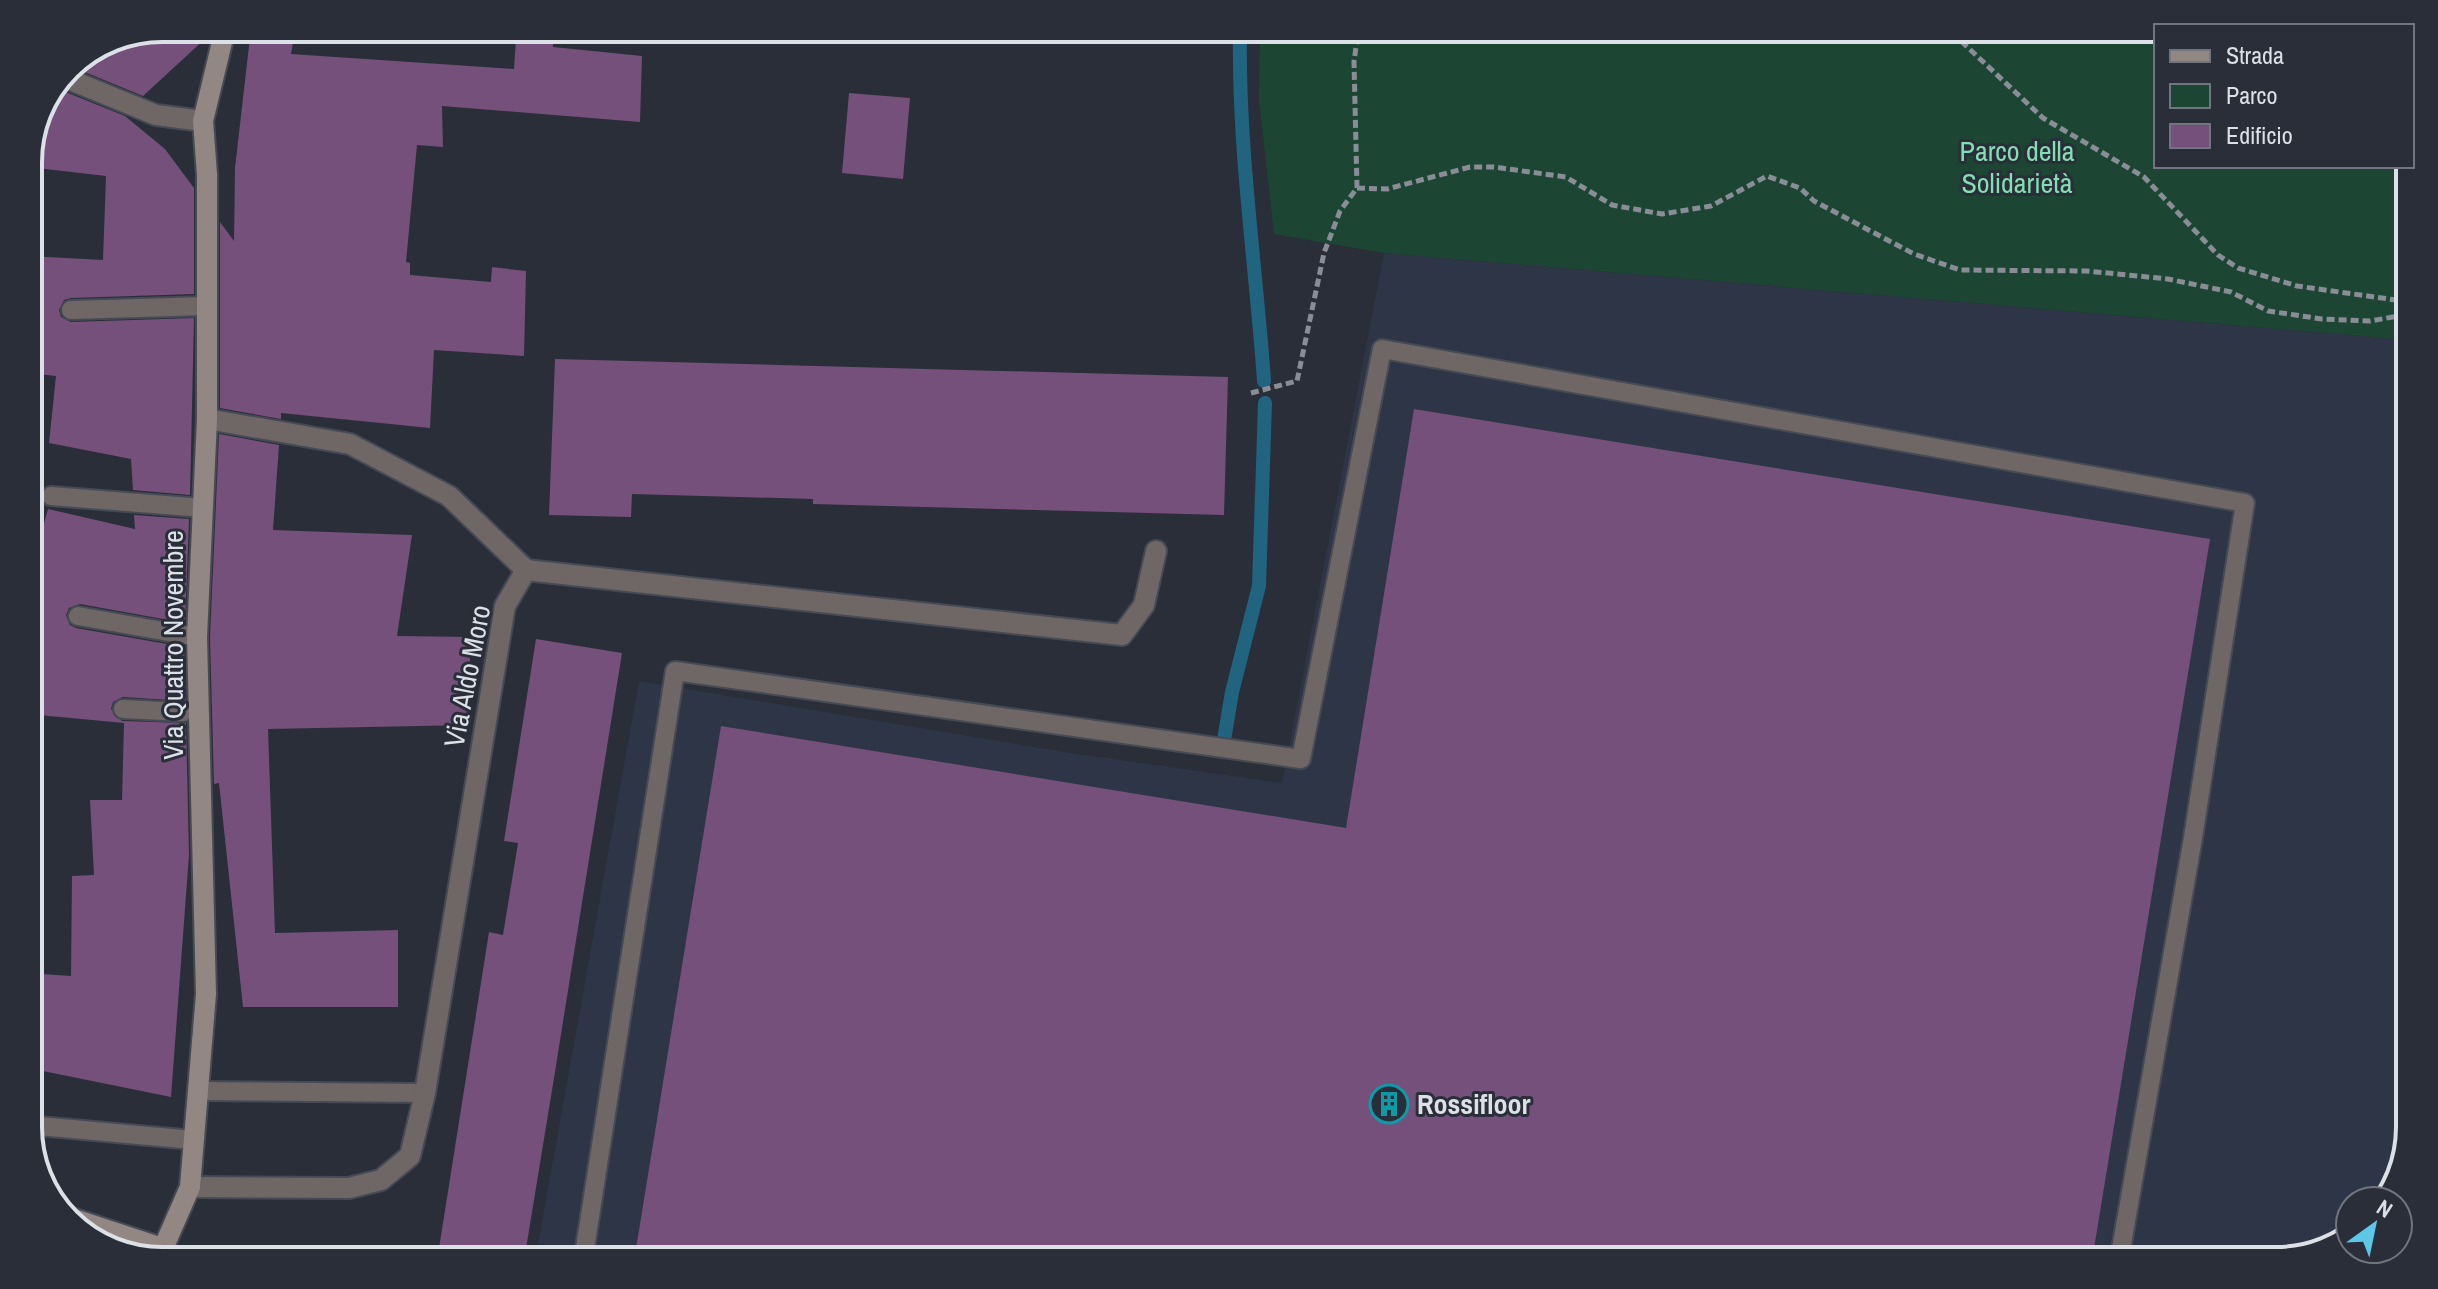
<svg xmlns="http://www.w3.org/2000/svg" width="2438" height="1289" viewBox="0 0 2438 1289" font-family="'Archivo Narrow',sans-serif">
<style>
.built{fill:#2d3546}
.green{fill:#1d4533}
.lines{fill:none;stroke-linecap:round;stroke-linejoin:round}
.stream{stroke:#206480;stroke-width:14}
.building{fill:#74507b}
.lane-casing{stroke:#464a55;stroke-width:22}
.street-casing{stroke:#464a55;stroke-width:24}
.secondary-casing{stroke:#464a55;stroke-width:24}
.path{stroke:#898d96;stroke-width:5;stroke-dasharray:8 4;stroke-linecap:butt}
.lane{stroke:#6e6765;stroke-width:18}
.street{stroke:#6e6765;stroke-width:20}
.secondary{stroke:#928783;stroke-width:20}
.labels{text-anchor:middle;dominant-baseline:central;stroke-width:6;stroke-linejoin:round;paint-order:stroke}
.park-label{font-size:28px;fill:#82dfb2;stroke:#292e39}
.street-label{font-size:28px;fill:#dce0e7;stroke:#292e39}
.poi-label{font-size:28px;font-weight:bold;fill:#dce0e7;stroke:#292e39;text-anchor:start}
.rim{fill:none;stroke:#dce0e7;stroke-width:4}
</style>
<rect width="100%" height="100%" fill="#292e39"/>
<path class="built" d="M 1384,253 L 2410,340 L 2410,1126 L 2396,1186 L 2382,1201 L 2350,1201 L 2350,1235 L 2343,1243 L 2276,1261 L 535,1261 L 639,681 L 1070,753 L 1282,783 Z"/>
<path class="green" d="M 2156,29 L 2156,166 L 2410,166 L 2410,340 L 1384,253 L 1274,234 L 1259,100 L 1260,33 Z"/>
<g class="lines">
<path class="stream" d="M 1240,33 C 1238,147 1256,266 1264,381
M 1224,740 L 1232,692 L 1259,586 L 1265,403"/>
</g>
<path class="building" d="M 250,37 L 294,37 L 291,54 L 514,69 L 516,39 L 553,42 L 553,47 L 642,56 L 640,122 L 442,106 L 443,147 L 417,145 L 406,262 L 410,263 L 410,275 L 491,282 L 492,267 L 526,271 L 524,356 L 434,350 L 430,428 L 281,413 L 281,419 L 220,408 L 220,222 L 234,241 L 235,168 Z
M 111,38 L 206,38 L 143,96 L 70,66 Z
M 58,89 L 125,116 L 165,149 L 194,188 L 194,294 L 71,298 L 64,300 L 59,310 L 61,317 L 71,322 L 194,318 L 190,495 L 133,490 L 131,459 L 49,443 L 56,376 L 28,373 L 28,256 L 103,260 L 106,176 L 28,167 L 28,154 Z
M 849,93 L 910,98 L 903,179 L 842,173 Z
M 555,359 L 1228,377 L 1224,515 L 813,504 L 813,499 L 632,494 L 631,517 L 549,515 Z
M 1414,409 L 2210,539 L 2092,1261 L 2015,1261 L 1936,1248 L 1934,1261 L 634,1261 L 721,726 L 1346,828 Z
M 219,434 L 279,445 L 273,530 L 412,535 L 397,636 L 470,637 L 470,725 L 268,729 L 275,933 L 398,930 L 398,1007 L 243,1007 L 219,783 L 214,784 L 210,637 Z
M 48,509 L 135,529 L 134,515 L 189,519 L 185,623 L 80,604 L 69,608 L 66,615 L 70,625 L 76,628 L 184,647 L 186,701 L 123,697 L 113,702 L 111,709 L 122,721 L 186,723 L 189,855 L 171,1097 L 28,1068 L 28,973 L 71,976 L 72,876 L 94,875 L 90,800 L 122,800 L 124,723 L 28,714 L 28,524 L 43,527 Z
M 536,639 L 622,653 L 554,1078 L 524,1261 L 437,1261 L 489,932 L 503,935 L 518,843 L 504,841 Z"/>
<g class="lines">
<defs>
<path id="lane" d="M 71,310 L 207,306
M 51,496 L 203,508
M 78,616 L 197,637
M 123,709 L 183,712
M 198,1091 L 425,1093
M 28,1125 L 193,1140
M 583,1261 L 675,671 L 1301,759 L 1382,349 L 2245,503 L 2193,838 L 2119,1261"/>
<path id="street" d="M 63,77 L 156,115 L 203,121
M 207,419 L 350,444 L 449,496 L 526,570
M 190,1187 L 349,1188 L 381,1180 L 410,1156 L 425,1093 L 505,606 L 526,570 L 1122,635 L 1144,605 L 1156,551"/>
<path id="secondary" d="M 68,1217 L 162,1248
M 158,1260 L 190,1187 L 206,994 L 197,637 L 207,419 L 207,175 L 203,121 L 223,38"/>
</defs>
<use href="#lane" class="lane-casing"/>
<use href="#street" class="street-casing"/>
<use href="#secondary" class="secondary-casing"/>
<path class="path" d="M 1961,29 L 1962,42 L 2043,118 L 2144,177 L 2218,255 L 2238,268 L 2297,286 L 2410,302
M 1932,30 L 1962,42
M 1357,188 L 1387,189 L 1470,167 L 1494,167 L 1566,177 L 1612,205 L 1662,214 L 1711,206 L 1767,176 L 1800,188 L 1814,201 L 1914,254 L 1960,270 L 2087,271 L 2168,279 L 2231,292 L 2268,311 L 2322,319 L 2370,321 L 2410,314
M 1251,393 L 1297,381 L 1324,253 L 1340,211 L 1357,188 L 1354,62 L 1358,32"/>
<use href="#lane" class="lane"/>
<use href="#street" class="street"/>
<use href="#secondary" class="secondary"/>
</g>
<defs>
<symbol id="building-ring" viewBox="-11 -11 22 22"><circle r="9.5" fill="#292e39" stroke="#0f9aa8" stroke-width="1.5"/><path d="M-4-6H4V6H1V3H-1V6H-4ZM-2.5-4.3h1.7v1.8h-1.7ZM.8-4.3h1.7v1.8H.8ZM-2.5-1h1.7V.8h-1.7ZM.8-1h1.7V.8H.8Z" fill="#0f9aa8"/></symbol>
</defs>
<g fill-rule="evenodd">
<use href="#building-ring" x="1367" y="1082" width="44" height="44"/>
</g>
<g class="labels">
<g class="park-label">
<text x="2017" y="151">Parco della<tspan x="2017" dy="32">Solidarietà</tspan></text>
</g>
<g class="street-label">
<text transform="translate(173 645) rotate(-90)">Via Quattro Novembre</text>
<text transform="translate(467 676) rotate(-79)">Via Aldo Moro</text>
</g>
<g class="poi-label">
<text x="1417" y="1104">Rossifloor</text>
</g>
</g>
<path d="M0 0H2438V1289H0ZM162 42H2276A120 120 0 0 1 2396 162V1127A120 120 0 0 1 2276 1247H162A120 120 0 0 1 42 1127V162A120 120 0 0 1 162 42Z" fill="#292e39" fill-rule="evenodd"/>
<path class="rim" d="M162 42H2276A120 120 0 0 1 2396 162V1127A120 120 0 0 1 2276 1247H162A120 120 0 0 1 42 1127V162A120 120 0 0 1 162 42Z"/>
<rect x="2154" y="24" width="260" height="144" fill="#292e39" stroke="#71757f" stroke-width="2"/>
<rect x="2170" y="50" width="40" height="12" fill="#928783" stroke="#71757f" stroke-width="2"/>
<text x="2226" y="64" font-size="24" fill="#dce0e7">Strada</text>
<rect x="2170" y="84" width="40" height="24" fill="#1d4533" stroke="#71757f" stroke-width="2"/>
<text x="2226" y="104" font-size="24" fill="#dce0e7">Parco</text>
<rect x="2170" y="124" width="40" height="24" fill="#74507b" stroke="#71757f" stroke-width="2"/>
<text x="2226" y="144" font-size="24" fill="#dce0e7">Edificio</text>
<g transform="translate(2374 1225) rotate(33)"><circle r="38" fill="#292e39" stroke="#71757f" stroke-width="2"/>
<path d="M0-6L14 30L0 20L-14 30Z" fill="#5cc7e7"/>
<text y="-12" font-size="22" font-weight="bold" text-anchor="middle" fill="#dce0e7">N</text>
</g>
</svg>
